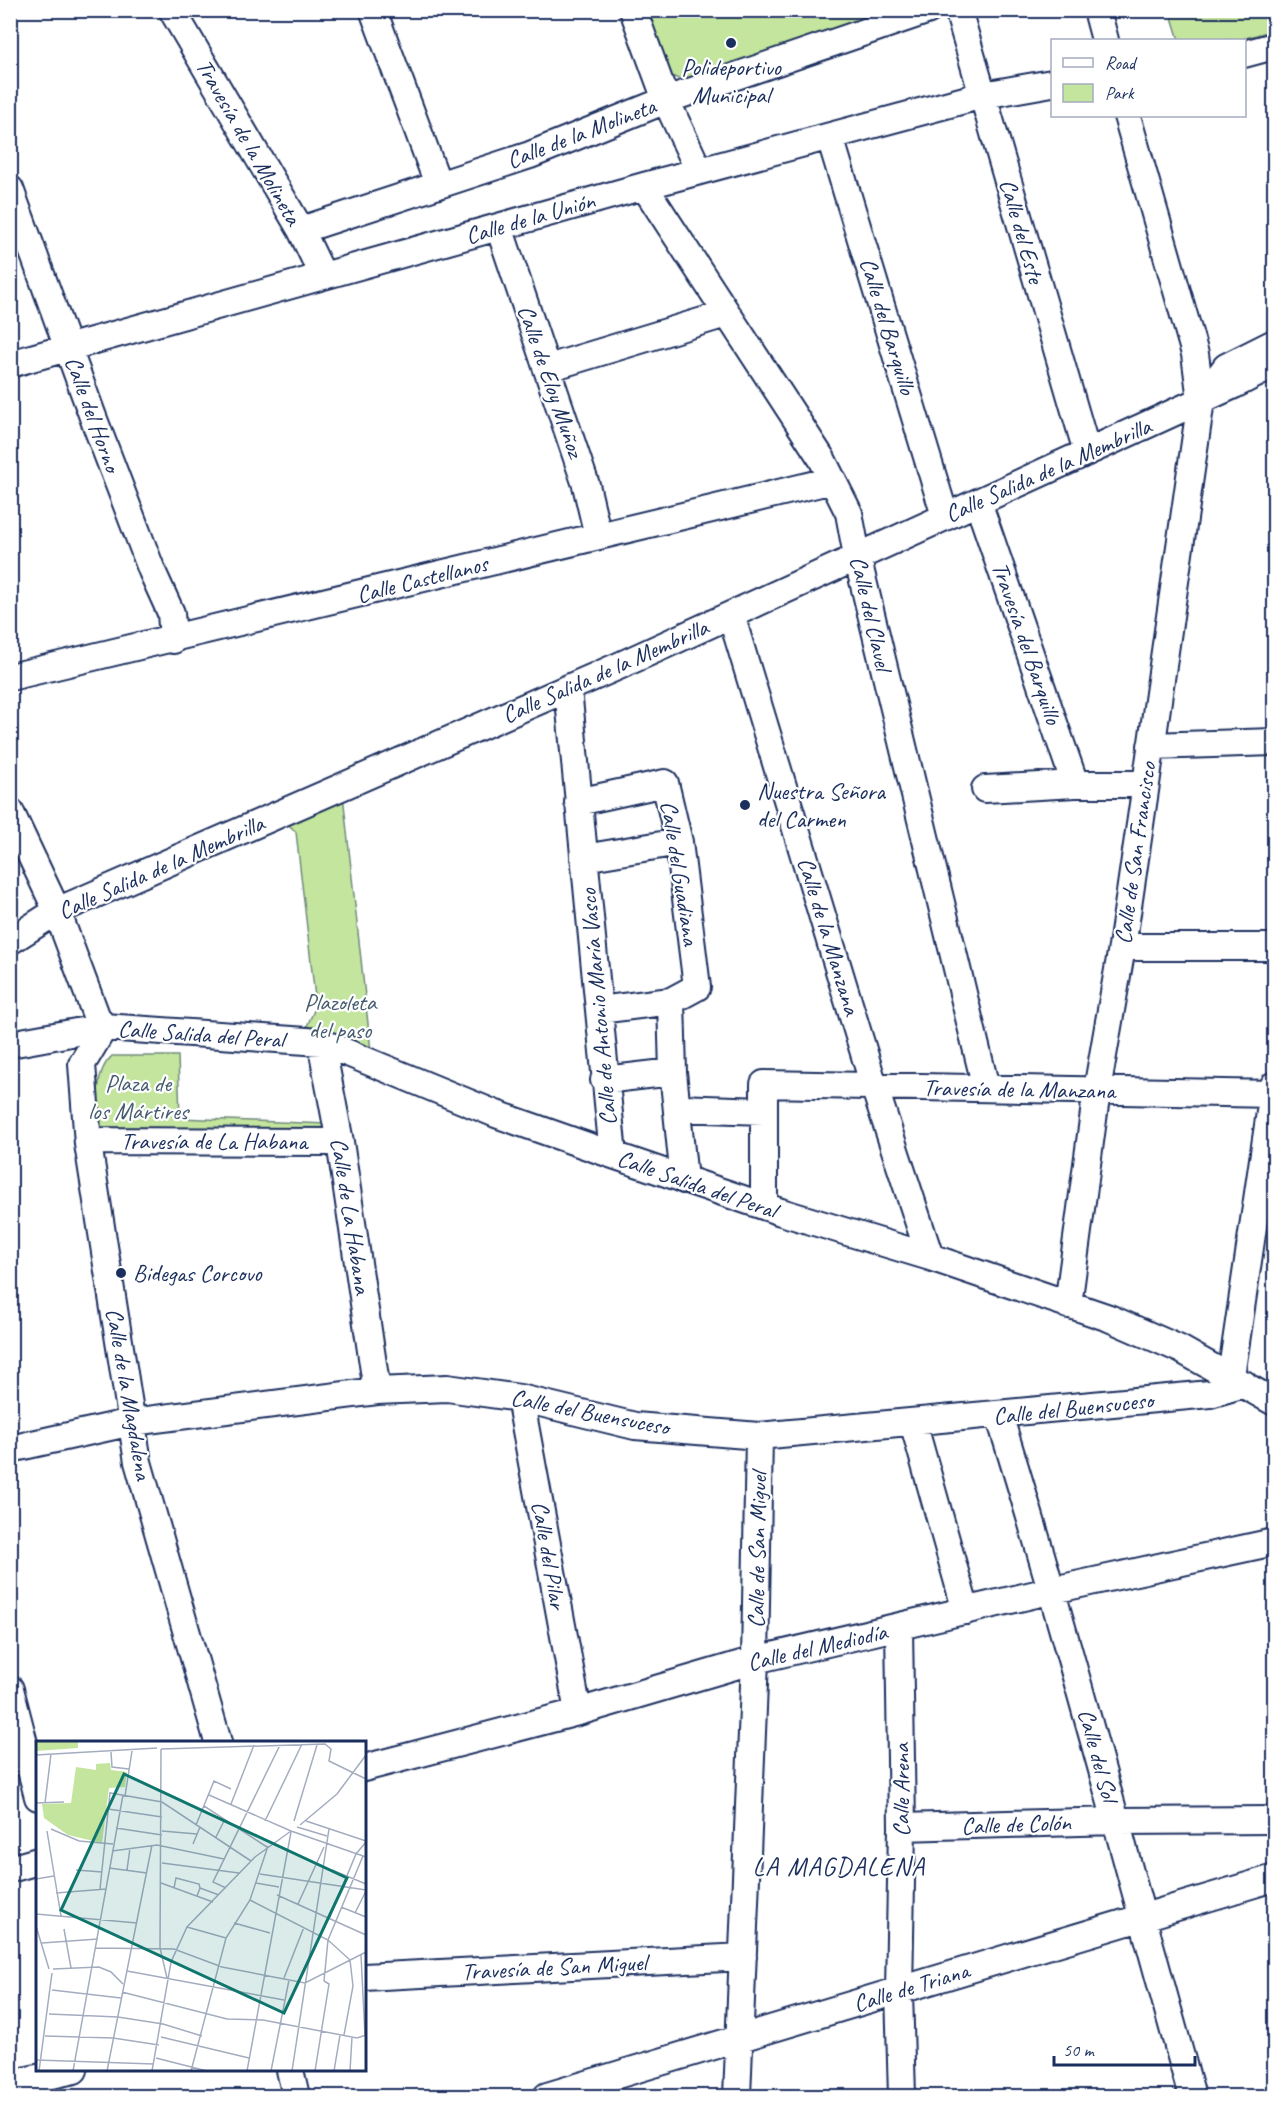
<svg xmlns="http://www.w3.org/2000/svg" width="1285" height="2107" viewBox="0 0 1285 2107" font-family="Caveat,sans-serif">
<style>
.green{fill:#c4e59d;stroke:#708a7e;stroke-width:1.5}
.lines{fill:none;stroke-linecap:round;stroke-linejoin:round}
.minor-casing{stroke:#1b2f5e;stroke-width:30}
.minor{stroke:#fff;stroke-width:26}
.poi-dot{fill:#1b2f5e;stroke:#fff;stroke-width:2}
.labels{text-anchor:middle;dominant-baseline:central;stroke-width:4.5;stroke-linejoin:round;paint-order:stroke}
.poi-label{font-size:24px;fill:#1b2f5e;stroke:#fff;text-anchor:start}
.street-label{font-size:24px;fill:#1b2f5e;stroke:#fff}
.park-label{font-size:24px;fill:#455c6e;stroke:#fff}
.neighbourhood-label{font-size:26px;letter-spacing:1.5px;fill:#1b2f5e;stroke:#fff}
.inset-road{fill:none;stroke:#a4acbf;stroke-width:1.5}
.view{fill:#0f766e;fill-opacity:0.15;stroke:#0f766e;stroke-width:3}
.inset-edge{fill:none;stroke:#1b2f5e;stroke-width:3}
</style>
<rect width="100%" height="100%" fill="#fff"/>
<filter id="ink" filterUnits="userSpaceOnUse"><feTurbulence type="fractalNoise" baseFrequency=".0167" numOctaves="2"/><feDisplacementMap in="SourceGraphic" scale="12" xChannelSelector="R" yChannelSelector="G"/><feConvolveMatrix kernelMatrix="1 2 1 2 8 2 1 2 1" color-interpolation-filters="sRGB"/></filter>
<g filter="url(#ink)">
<path class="green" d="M 645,11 L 902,11 L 686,82 L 669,75 Z
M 1170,11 L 1274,11 L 1274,30 L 1239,40 L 1179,40 Z
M 343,795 L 371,1051 L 303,1035 L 316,1006 L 296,832 L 288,824 Z
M 112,1056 L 178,1056 L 180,1118 L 327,1124 L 330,1150 L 102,1137 C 99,1111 91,1075 112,1056 Z"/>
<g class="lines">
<defs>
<path id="minor" d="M 172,10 L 301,230 L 323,276
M 373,10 L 438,184
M 633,10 L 666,100 L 699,171
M 958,10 L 1087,452
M 1097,10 L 1105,40
M 1244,54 L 1274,46
M 830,137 L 945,516
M 644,186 L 822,459 L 849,513 L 857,556 L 986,1088
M 10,189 L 93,417 L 152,571 L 171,613 L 173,640
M 499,227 L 586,485 L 598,536
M 301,230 L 530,155 L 666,100 L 929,10
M 10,364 L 644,186 L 983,95 L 1052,83
M 548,368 L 726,314
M 1203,398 L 1226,367 L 1274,343
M 978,502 L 1075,784
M 731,615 L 874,1086 L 930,1257
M 10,677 L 833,480
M 568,689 L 613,1155
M 1151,746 L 1274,742
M 985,789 L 1075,784 L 1146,784
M 578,802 L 665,783 L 679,842 L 697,987 L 671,1001
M 10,811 L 57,911 L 97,1018 L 104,1027
M 584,858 L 679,842
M 10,941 L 57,911 L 621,665 L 1234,385 L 1274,365
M 1122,947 L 1274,947
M 599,1010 L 671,1001 L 673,1072 L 684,1180
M 104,1027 L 82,1064 L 88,1144 L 138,1462 L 218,1742
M 321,1042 L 340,1142 L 377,1391
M 10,1044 L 104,1027 L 321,1042 L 496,1114 L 613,1155 L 781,1212 L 930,1257 L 1109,1318 L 1180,1349 L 1274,1402
M 604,1080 L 673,1072
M 677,1108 L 764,1111
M 88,1141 L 340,1142
M 764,1206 L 764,1084 L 1274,1094
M 1068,1305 L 1097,1090 L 1122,947 L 1146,784 L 1201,400 L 1195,354 L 1127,116
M 1231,1376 L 1274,1085
M 520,1398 L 578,1712
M 999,1415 C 1069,1640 1128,1869 1192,2096
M 913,1422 L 966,1611
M 10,1449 L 132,1422 L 377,1391 L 447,1388 L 520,1398 L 635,1426 L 759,1436 L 1210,1394 L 1244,1384
M 899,1627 L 902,1827 L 899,1991 L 902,2096
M 10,1689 L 38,1797
M 364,1768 L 578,1712 L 755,1660 L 1053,1590 L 1274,1542
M 902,1827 L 1116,1821 L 1274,1820
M 10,1869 L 38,1861
M 364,1977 L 743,1957
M 290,2070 L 296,2096
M 10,2084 L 74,2070
M 547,2096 L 1274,1878
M 737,2096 L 755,1660 L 759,1436"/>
</defs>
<use href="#minor" class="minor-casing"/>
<use href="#minor" class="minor"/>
</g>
</g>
<g class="poi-dot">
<circle cx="731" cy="43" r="6"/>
<circle cx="745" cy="805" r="6"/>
<circle cx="121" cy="1273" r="6"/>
</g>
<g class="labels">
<g class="poi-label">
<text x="731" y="67" text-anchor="middle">Polideportivo<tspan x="731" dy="28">Municipal</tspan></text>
<text x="757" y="791">Nuestra Señora<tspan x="757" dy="28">del Carmen</tspan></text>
<text x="133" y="1273">Bidegas Corcovo</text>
</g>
<g class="street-label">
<text transform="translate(581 133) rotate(-21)">Calle de la Molineta</text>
<text transform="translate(249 142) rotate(60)">Travesía de la Molineta</text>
<text transform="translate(530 218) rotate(-16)">Calle de la Unión</text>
<text transform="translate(1022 231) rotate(74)">Calle del Este</text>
<text transform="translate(888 326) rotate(73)">Calle del Barquillo</text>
<text transform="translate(551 381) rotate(71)">Calle de Eloy Muñoz</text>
<text transform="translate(93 414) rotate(70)">Calle del Horno</text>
<text transform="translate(1048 470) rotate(-24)">Calle Salida de la Membrilla</text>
<text transform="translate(422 579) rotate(-14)">Calle Castellanos</text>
<text transform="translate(871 613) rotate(77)">Calle del Clavel</text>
<text transform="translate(1027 643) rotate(71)">Travesía del Barquillo</text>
<text transform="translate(605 671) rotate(-24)">Calle Salida de la Membrilla</text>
<text transform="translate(1135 853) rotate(-82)">Calle de San Francisco</text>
<text transform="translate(161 867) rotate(-24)">Calle Salida de la Membrilla</text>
<text transform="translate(680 873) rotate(81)">Calle del Guadiana</text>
<text transform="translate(829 936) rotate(73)">Calle de la Manzana</text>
<text transform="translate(598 1007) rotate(-95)">Calle de Antonio María Vasco</text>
<text transform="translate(201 1034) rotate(4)">Calle Salida del Peral</text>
<text transform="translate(1019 1089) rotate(1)">Travesía de la Manzana</text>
<text x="214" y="1141">Travesía de La Habana</text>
<text transform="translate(697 1184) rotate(19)">Calle Salida del Peral</text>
<text transform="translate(351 1216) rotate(81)">Calle de La Habana</text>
<text transform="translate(129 1394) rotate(80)">Calle de la Magdalena</text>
<text transform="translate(1073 1408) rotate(-6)">Calle del Buensuceso</text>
<text transform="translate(590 1412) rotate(11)">Calle del Buensuceso</text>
<text transform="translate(757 1550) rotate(-89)">Calle de San Miguel</text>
<text transform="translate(549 1555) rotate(80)">Calle del Pilar</text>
<text transform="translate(817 1647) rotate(-13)">Calle del Mediodía</text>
<text transform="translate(1098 1755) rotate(75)">Calle del Sol</text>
<text transform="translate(901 1790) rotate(-90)">Calle Arena</text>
<text transform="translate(1016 1824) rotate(-2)">Calle de Colón</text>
<text transform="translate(554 1967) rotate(-3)">Travesía de San Miguel</text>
<text transform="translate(911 1987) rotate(-17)">Calle de Triana</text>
</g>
<g class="park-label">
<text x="340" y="1002">Plazoleta<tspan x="340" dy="28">del paso</tspan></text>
<text x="138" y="1083">Plaza de<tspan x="138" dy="28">los Mártires</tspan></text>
</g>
<g class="neighbourhood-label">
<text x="839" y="1866">LA MAGDALENA</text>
</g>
</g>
<g transform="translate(36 1741)">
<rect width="330" height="330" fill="#fff"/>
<path d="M 0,0 L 42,0 L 42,7 L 0,10 ZM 74,22 L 75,29 L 91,31 L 89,46 L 73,47 L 66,102 L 32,94 L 8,77 L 6,63 L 35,62 L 40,26 L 60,29 L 60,23 Z" fill="#c4e59d"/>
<path class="inset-road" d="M 125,8 L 124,207 L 131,237M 125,8 L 289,3 L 295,8 L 293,20 L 330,38M 75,11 L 76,26 L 93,28M 0,14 L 121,7M 173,54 L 255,90 L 330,116M 89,55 L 96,10M 0,62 L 28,61M 9,62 L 15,13M 195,63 L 218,4M 168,65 L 231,106M 72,68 L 126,76M 229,80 L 266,3M 258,80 L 281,4M 270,80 L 330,100M 160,84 L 178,40 L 195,48M 264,84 L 301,53 L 330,14M 261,86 L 291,95M 80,87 L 126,94M 15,88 L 43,100 L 77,103M 11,90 L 25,175M 126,90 L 161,93M 180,96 L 189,78M 157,103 L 164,86M 76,110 L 121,104 L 188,118M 126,122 L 203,132M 73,127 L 111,132M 40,129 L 66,131M 91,129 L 94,107M 296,129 L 330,143M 224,133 L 330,149M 0,138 L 18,135M 125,142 L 177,161M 220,142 L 243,146M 138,147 L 140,137 L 163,143 L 164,147M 190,147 L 177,141 L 244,4M 64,148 L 74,52 L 126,61 L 215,120M 20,152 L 70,148M 241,154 L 330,194M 161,155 L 164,147 L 183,154M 214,159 L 292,199 L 314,219 L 317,245 L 308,294M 262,163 L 288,106M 305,166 L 330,176M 319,172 L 330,150M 0,173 L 101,182M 293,178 L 320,113 L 330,101M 198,182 L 234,192M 0,185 L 13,228M 151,186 L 190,197M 28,188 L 35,227M 6,202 L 62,198M 59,207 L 138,208 L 186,226 L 269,242 L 330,211M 325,214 L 329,295M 17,228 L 63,226 L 75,231 L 87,243M 91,230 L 248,259M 248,237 L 268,186M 288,240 L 292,199 L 327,115M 16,249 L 85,257M 86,251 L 191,278 L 227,279 L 321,297 L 330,294M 13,273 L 82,276 L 127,283 L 166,295M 9,295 L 77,297 L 123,304M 125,296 L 213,317M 120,317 L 171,330M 0,319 L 118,323M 3,330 L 16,232M 37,330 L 87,54M 71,330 L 116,104M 116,330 L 135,221 L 151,186 L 219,116 L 255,90M 155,330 L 190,197 L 214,159 L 232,105M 211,330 L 255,91M 235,330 L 253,239M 256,330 L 293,88M 279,330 L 293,243 L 288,240M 298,330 L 304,294M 314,330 L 316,296"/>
<path class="view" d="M 88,33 L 311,137 L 248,272 L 25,169 Z"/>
<rect width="330" height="330" class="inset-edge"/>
</g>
<rect width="1285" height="2107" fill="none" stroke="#fff" stroke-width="36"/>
<rect x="18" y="18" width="1249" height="2071" fill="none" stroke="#1b2f5e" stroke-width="2" filter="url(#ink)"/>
<rect x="1051" y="39" width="195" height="78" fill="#ffffff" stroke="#a4acbf" stroke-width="1.5"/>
<rect x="1063" y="58" width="30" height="9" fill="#ffffff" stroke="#a4acbf" stroke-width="1.5"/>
<text x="1105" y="69" font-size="18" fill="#1b2f5e">Road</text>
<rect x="1063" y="84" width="30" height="18" fill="#c4e59d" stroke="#a4acbf" stroke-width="1.5"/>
<text x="1105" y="99" font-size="18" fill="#1b2f5e">Park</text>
<path d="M1054 2056v9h141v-9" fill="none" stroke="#1b2f5e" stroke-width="3"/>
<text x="1063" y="2056" font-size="18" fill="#1b2f5e" stroke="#ffffff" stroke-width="4.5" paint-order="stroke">50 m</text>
</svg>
